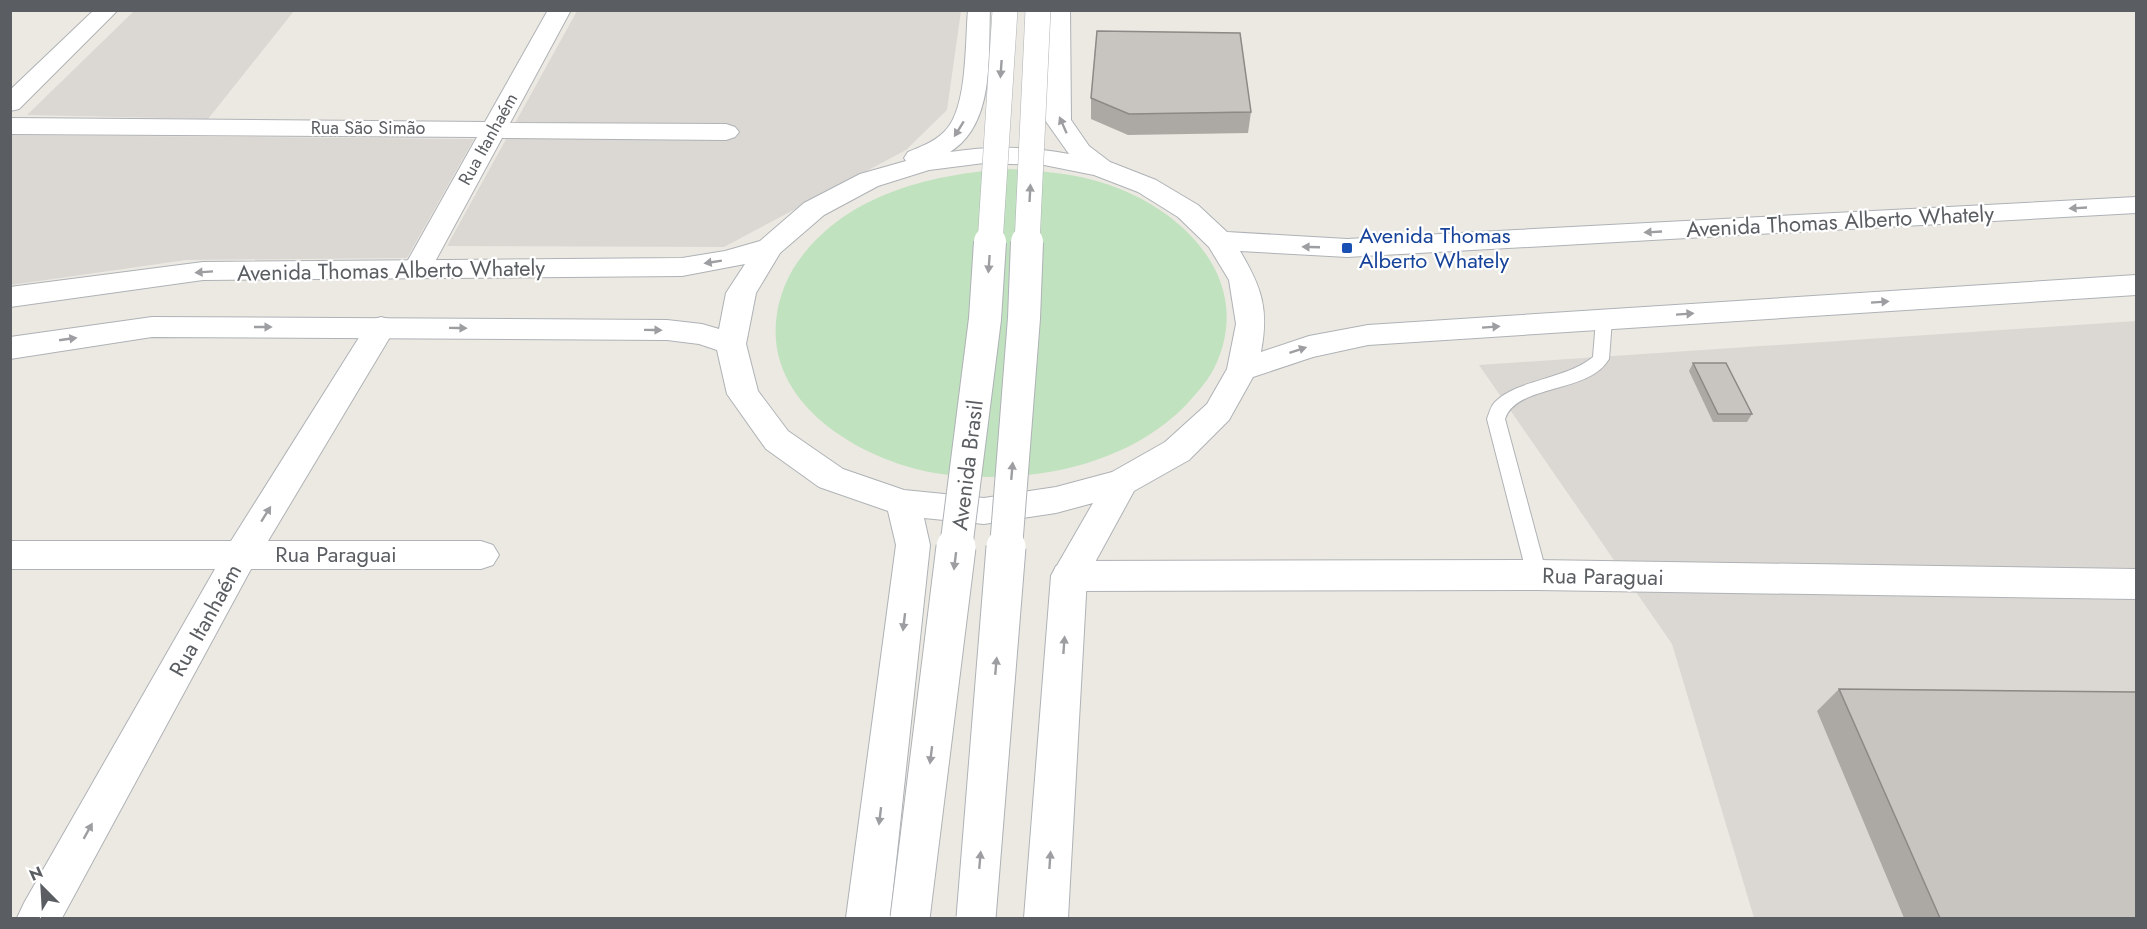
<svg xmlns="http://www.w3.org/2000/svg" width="2147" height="929" viewBox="0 0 2147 929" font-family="Jost,sans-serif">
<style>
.industrial{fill:#dbd8d4}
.green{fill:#c0e2bf}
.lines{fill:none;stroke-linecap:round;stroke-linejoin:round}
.service-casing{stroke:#afb2b6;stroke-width:2}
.minor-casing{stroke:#afb2b6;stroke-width:2}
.secondary-casing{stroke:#aeb2b6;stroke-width:2}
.service{fill:#fff;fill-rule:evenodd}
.minor{fill:#fff;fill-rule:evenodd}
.secondary{fill:#fff;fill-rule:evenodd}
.secondary-bridge-far2-casing{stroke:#aeb2b6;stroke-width:26;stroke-linecap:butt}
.secondary-bridge-far1-casing{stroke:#aeb2b6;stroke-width:34;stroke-linecap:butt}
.secondary-bridge-casing{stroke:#aeb2b6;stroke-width:41;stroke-linecap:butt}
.secondary-bridge-far2{stroke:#fff;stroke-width:25}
.secondary-bridge-far1{stroke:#fff;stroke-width:32}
.secondary-bridge{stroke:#fff;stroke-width:39}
.wall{fill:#aca9a4}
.building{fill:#c8c4bf;stroke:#8c8986;stroke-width:1.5}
.oneway{fill:#9c9ea1}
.transit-dot{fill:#1a4fb4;stroke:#fff;stroke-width:2}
.labels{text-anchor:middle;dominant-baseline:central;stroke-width:4.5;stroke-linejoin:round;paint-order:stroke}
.far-street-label{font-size:18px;fill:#5a5e62;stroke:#fff}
.street-label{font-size:22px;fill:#5a5e62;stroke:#fff}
.transit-label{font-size:22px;fill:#164399;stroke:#fff;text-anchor:start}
</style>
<rect width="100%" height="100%" fill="#ece9e2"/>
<path class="industrial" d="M 134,11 L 134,10 L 294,11 L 208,119 L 27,115 Z
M 577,11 L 961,11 L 947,110 L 906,150 L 724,247 L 447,246 Z
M 10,135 L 11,135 L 474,139 L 407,258 L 186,260 L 11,285 Z
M 2136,321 L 2136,918 L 1754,918 L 1672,644 L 1479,365 Z"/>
<path class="green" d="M 1007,169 C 1046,171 1084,174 1120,189 C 1190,217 1251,283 1217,362 C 1210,379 1197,393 1185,406 C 1124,467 1032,483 949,475 C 873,467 768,411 776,322 C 778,296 789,271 806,251 C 855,192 935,174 1007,169 Z"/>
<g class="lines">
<defs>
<path id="service" d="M 1604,314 L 1610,316 L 1612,320 L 1609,359 C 1589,394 1516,384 1505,419 L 1547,575 L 1544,581 L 1537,583 L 1530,581 L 1527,575 L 1487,419 C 1489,413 1491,406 1495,402 C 1518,379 1565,380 1593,357 L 1596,320 L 1598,316 Z"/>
<path id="minor" d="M 94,10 L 118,10 L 19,109 L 10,111 L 10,90 Z
M 548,10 L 571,10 L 510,123 L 726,124 L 735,127 L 739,132 L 735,137 L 726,140 L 502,138 L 431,269 L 427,276 L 417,278 L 407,276 L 403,269 L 477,137 L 10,134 L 10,118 L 485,122 Z
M 381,317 L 392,320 L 396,327 L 268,541 L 481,541 L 493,545 L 499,555 L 493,565 L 481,569 L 251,569 L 62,918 L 17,918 L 24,903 L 215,569 L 10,569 L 10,541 L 231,541 L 370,320 Z
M 1537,560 L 2136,569 L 2136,599 L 1537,590 L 1069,591 L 1056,586 L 1051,576 L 1056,566 L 1069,561 Z"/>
<path id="secondary" d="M 968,10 L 990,10 C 988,57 995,124 950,152 C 990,146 1029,146 1069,154 L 1045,120 L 1048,10 L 1070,10 L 1071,120 L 1089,146 L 1110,162 L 1156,180 L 1198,205 L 1227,232 L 1347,239 L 2136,197 L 2136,213 L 1347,257 L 1240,251 C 1262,288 1269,309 1261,352 L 1309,336 L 1368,325 L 2136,275 L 2136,295 L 1368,345 L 1313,357 L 1253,377 L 1229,420 L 1189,460 L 1134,491 L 1087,577 L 1068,918 L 1024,918 L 1051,576 L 1093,503 L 1056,513 L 984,524 L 924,518 L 930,545 L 890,918 L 846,918 L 896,545 L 888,511 L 819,487 L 766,449 L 727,394 L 717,350 L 699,344 L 667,340 L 152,337 L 10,359 L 10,337 L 152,317 L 667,320 L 702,324 L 719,329 L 726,293 L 745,264 L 682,276 L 203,280 L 10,307 L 10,287 L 203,262 L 682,258 L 725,251 L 760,241 L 804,203 L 860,174 L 906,161 L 904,158 L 908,152 C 920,147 934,142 944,132 C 968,110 965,42 968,10 ZM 984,163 L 1044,165 L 1094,175 L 1138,192 L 1178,217 L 1209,247 L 1229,280 L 1236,324 L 1227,369 L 1207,404 L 1165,442 L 1112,472 L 1056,487 L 984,498 L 904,490 L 843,469 L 788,431 L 758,391 L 746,344 L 756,293 L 780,253 L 824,215 L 878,186 L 929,170 Z"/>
</defs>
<use href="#service" class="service-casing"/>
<use href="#minor" class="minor-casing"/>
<use href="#secondary" class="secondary-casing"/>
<use href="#service" class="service"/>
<use href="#minor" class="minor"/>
<use href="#secondary" class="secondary"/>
<defs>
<path id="secondary-bridge-far2" d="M 990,244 L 1005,10
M 1027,244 L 1038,10"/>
<path id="secondary-bridge-far1" d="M 956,548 L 985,319 L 990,242
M 1006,548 L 1024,318 L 1027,242"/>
<path id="secondary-bridge" d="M 910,918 L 956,547
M 976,918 L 1006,547"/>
</defs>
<use href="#secondary-bridge-far2" class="secondary-bridge-far2-casing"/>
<use href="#secondary-bridge-far1" class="secondary-bridge-far1-casing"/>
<use href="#secondary-bridge" class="secondary-bridge-casing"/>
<use href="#secondary-bridge-far2" class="secondary-bridge-far2"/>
<use href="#secondary-bridge-far1" class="secondary-bridge-far1"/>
<use href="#secondary-bridge" class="secondary-bridge"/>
</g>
<path class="wall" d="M 1091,98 L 1251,112 L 1248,133 L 1128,135 L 1091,119 Z
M 1693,363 L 1752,414 L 1747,422 L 1713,422 L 1689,371 Z
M 1839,689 L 2136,918 L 1904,918 L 1817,711 Z"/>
<path class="building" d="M 1097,31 L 1240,33 L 1251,112 L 1129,114 L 1091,98 Z
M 1693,363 L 1726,363 L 1752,414 L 1718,414 Z
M 1839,689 L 2136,692 L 2136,918 L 1940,918 Z"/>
<defs><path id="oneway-solid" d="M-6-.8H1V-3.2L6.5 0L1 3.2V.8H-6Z" transform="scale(1.5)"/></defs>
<g class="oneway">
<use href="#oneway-solid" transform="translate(1001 69) rotate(94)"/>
<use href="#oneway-solid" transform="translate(1063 125) rotate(-114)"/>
<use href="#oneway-solid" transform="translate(959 129) rotate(122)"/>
<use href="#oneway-solid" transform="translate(1030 193) rotate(-87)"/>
<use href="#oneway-solid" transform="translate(2078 208) rotate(177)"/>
<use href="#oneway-solid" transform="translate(1653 232) rotate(177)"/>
<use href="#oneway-solid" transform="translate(1311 247) rotate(-178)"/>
<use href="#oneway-solid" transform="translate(713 262) rotate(171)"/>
<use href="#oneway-solid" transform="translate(989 264) rotate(94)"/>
<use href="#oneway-solid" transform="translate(204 272) rotate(176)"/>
<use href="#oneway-solid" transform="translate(1880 302) rotate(-4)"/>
<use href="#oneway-solid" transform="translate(1685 314) rotate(-4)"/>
<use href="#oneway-solid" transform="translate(263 327)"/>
<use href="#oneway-solid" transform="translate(1491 327) rotate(-4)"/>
<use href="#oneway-solid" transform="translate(458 328) rotate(1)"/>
<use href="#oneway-solid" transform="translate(653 330) rotate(1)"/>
<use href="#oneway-solid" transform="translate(68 339) rotate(-8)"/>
<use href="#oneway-solid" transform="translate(1298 350) rotate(-18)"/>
<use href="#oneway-solid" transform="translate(1012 471) rotate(-85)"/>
<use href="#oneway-solid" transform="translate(266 514) rotate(-58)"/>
<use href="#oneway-solid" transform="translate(955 561) rotate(97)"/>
<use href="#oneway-solid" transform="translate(904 622) rotate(97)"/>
<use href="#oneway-solid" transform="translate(1064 645) rotate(-86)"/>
<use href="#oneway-solid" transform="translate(996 666) rotate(-85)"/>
<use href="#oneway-solid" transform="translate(931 755) rotate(97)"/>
<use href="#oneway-solid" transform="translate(880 816) rotate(97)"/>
<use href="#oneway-solid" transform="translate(88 831) rotate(-61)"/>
<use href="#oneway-solid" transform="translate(980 860) rotate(-85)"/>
<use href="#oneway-solid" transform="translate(1050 860) rotate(-86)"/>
</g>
<rect class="transit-dot" x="1341" y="242" width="12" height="12" rx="3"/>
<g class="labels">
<g class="far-street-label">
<text x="368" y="128">Rua São Simão</text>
<text transform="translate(488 139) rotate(-61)">Rua Itanhaém</text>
</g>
<g class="street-label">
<text transform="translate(1840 221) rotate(-3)">Avenida Thomas Alberto Whately</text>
<text transform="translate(391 270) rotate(-1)">Avenida Thomas Alberto Whately</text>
<text transform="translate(967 465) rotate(-83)">Avenida Brasil</text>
<text x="336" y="554">Rua Paraguai</text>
<text transform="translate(1603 576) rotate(1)">Rua Paraguai</text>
<text transform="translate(205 620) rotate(-61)">Rua Itanhaém</text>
</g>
<g class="transit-label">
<text x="1359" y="235">Avenida Thomas<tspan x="1359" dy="25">Alberto Whately</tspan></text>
</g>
</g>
<rect width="2147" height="929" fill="none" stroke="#5a5e62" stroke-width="24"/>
<g transform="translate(42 887) rotate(336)" stroke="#ffffff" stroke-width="4.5" paint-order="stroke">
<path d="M0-4.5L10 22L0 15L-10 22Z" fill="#5a5e62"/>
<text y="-9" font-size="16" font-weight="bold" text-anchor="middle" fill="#5a5e62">N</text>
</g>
</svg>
